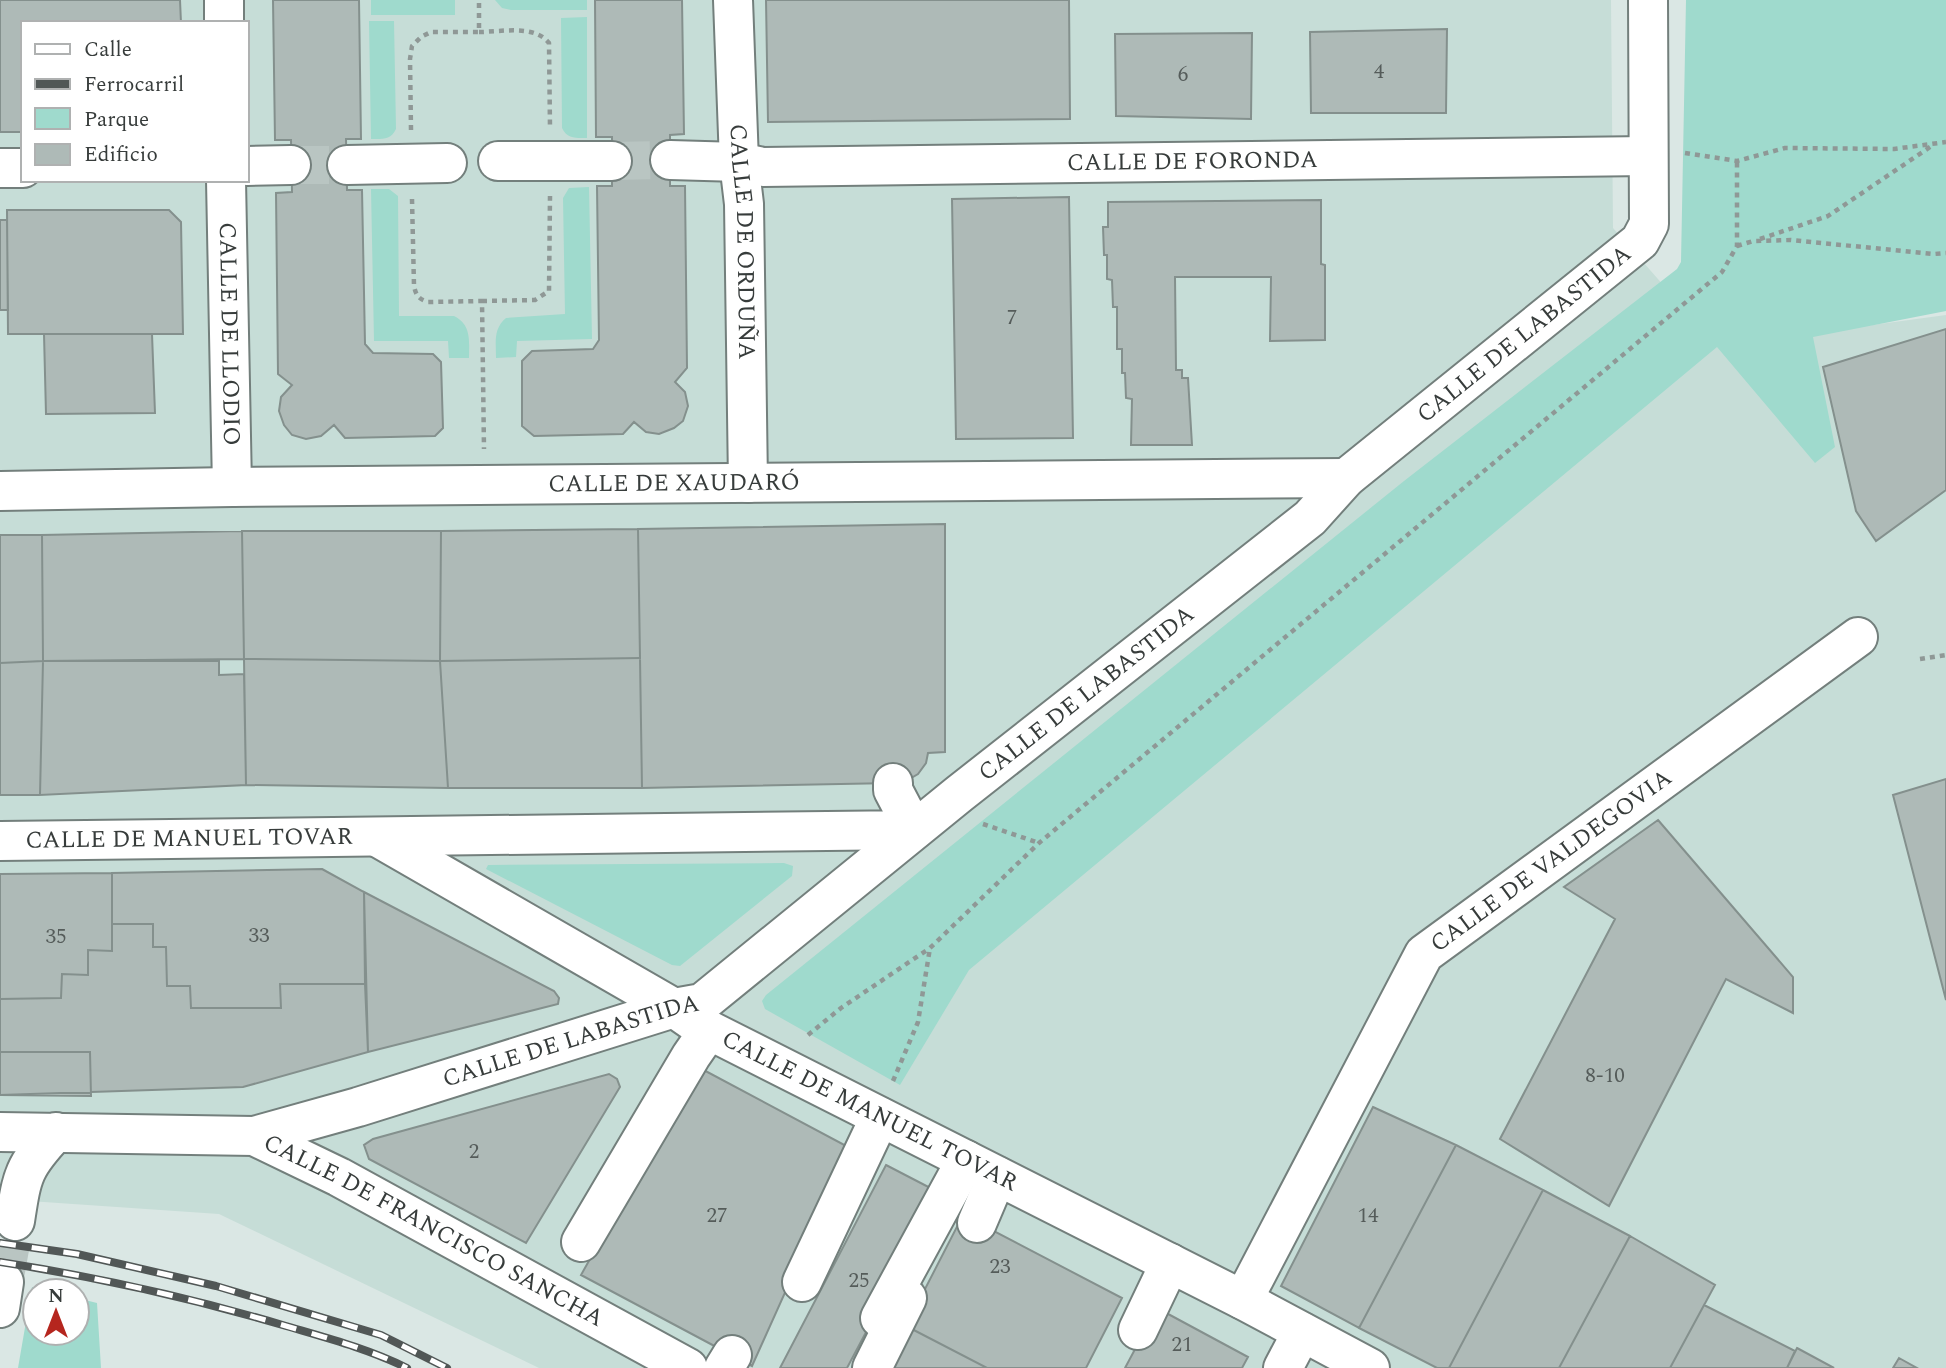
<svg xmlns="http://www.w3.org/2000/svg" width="1946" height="1368" viewBox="0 0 1946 1368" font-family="Spectral,serif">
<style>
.built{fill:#c6ddd7;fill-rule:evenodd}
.green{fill:#9fdacd}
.building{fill:#aebab7;stroke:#84908d;stroke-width:2}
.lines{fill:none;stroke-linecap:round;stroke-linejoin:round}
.minor-tunnel{stroke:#b9c5c2;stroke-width:38;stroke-dasharray:38 19;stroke-linecap:butt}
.minor-casing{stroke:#737f7c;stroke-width:42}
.path{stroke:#8f9896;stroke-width:4.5;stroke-dasharray:5 5;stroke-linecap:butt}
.minor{stroke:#fff;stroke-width:38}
.rail-casing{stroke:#515756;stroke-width:8}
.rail{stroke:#fff;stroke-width:5;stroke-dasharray:16;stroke-linecap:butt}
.labels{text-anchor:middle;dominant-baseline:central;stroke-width:6;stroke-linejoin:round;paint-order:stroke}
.number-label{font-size:21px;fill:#555c5a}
.street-label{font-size:24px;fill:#373c3b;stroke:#fff}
</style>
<rect width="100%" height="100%" fill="#dae7e4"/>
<path class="built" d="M 0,0 L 1611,0 L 1613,228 L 1717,346 L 1946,315 L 1946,1368 L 539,1368 L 219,1214 L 0,1199 ZM 23,23 L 247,23 L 247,180 L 23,180 Z"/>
<path class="green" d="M 371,0 L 455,0 L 455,15 L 371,15 Z
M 495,0 L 587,0 L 587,10 L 511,10 L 502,8 Z
M 1686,0 L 1946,0 L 1946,311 L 1813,337 L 1835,447 L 1815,463 L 1717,347 L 969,970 L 900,1085 L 765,1009 L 762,1001 L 766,995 L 1404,481 L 1677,269 L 1681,262 Z
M 587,17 L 587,138 C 576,138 567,139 562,128 L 561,18 Z
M 369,21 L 394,21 L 396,129 C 391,140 383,139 371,139 Z
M 589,187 L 592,339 L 517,341 L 516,357 L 496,358 C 496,342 493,329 506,318 L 565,314 L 563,198 L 569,188 Z
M 371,189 L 389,189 L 398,196 L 399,316 L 454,316 C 472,325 469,341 469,358 L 449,358 L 448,341 L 374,341 Z
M 784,863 L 793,866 L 792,876 L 680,966 L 672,965 L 486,869 L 488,865 Z
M 32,1287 L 48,1291 L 35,1291 L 35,1333 L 77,1333 L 77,1298 L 97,1303 L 101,1368 L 18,1368 Z"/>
<path class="building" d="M 0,0 L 180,0 L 181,23 L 23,23 L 23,132 L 0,132 Z
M 273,0 L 359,0 L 361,139 L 346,139 L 347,190 L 362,190 L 365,344 L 373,353 L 433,354 L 441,362 L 443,428 L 435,436 L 345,438 L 334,425 L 321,436 L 306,439 L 292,435 L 284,425 L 279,411 L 281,397 L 292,385 L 278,374 L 276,193 L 292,192 L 291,140 L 275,140 Z
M 595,0 L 682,0 L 684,134 L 670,135 L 670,186 L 685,186 L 687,368 L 675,382 L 685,392 L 688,406 L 683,421 L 674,428 L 659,434 L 646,432 L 634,422 L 623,434 L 534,436 L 522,426 L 522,361 L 532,351 L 593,349 L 599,340 L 597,186 L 612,186 L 612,137 L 596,137 Z
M 766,0 L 1069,0 L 1070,119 L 768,122 Z
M 1447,29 L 1446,113 L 1311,113 L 1310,32 Z
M 1252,33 L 1251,119 L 1116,116 L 1115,34 Z
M 1069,197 L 1073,438 L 956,439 L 952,199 Z
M 1321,200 L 1321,264 L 1325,265 L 1325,340 L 1270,341 L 1271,277 L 1175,277 L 1176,370 L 1182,370 L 1182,378 L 1188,378 L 1192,445 L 1131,445 L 1132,399 L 1126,398 L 1125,373 L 1122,373 L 1122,349 L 1117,349 L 1117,307 L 1113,307 L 1112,280 L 1107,279 L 1107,255 L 1104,255 L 1103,227 L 1108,227 L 1108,202 Z
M 7,210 L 169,210 L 181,222 L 183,334 L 8,334 Z
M 0,220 L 7,220 L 8,310 L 0,310 Z
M 1946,329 L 1946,490 L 1876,541 L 1856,511 L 1823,367 Z
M 44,334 L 152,334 L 155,413 L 46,414 Z
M 945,524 L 945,752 L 928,753 L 926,763 L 918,774 L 906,781 L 893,783 L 642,788 L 638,529 Z
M 638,529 L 640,658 L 440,661 L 441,531 Z
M 242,531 L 244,659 L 43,661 L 42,535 Z
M 242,531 L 441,531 L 440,661 L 244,659 Z
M 0,535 L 42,535 L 43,661 L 0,663 Z
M 640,658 L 642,788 L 448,788 L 440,661 Z
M 244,659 L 440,661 L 448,788 L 246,785 Z
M 43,661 L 40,795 L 0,795 L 0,663 Z
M 43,661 L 219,661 L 219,675 L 244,674 L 246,785 L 40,795 Z
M 1946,779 L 1946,1000 L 1893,795 Z
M 1658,820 L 1793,977 L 1793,1013 L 1726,979 L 1609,1206 L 1500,1139 L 1615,919 L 1564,887 Z
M 322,869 L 364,892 L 365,984 L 280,984 L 281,1008 L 191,1008 L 190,986 L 167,986 L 166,947 L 153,947 L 153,924 L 112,924 L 112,873 Z
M 112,873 L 112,951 L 88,950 L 88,975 L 62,974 L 61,998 L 0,999 L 0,874 Z
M 364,892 L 554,991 L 559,998 L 558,1004 L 368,1052 Z
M 112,924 L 153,924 L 153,947 L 166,947 L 167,986 L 190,986 L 191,1008 L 281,1008 L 280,984 L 365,984 L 368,1052 L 243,1087 L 0,1095 L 0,999 L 61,998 L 62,974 L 88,975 L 88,950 L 112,951 Z
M 0,1052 L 90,1052 L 91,1096 L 0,1095 Z
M 698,1067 L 850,1148 L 752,1366 L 581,1275 Z
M 609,1074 L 617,1079 L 620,1087 L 526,1243 L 369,1159 L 364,1145 L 373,1139 Z
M 1373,1107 L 1456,1145 L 1359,1328 L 1281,1286 Z
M 1456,1145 L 1543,1190 L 1449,1368 L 1437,1368 L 1359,1328 Z
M 886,1165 L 940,1193 L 847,1368 L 780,1368 Z
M 1543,1190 L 1630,1236 L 1559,1368 L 1449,1368 Z
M 963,1215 L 1122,1298 L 1086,1368 L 987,1368 L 906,1326 Z
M 1630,1236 L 1715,1285 L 1670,1368 L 1559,1368 Z
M 1704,1305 L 1795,1351 L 1787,1368 L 1670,1368 Z
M 1157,1308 L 1248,1357 L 1242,1368 L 1125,1368 Z
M 906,1326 L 987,1368 L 884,1368 Z
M 1797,1348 L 1834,1368 L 1787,1368 Z
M 1899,1358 L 1917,1368 L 1893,1368 Z"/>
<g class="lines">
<path class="minor-tunnel" d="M 612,161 L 670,160
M 291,165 L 347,165
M 4,1282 L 15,1221"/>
<defs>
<g id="minor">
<path d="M 224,0 L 224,23"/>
<path id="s1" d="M 733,0 L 739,162 L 744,204 L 748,483"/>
<path id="s2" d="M 670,160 L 739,162 L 763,167 L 1648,156"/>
<path d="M 498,161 L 612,161"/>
<path d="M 347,165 L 447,163"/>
<path d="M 247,166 L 291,165"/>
<path d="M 0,168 L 23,168"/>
<path id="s3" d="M 226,180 L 232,487"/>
<path id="s4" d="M 0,491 L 232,487 L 1346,478"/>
<path id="s5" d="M 377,837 L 674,1008 L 697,1024 L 1243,1300 L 1370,1368"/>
<path id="s6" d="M 0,841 L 914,830 L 893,790 L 893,783"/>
<path id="s7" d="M 0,1132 L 254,1136 L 339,1177 L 688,1368"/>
<path id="s8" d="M 254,1136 L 358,1107 L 674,1008 L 702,1003 L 959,794 L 1310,518 L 1346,478 L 1640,241 L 1649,224 L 1648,0"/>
<path d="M 15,1221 C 22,1175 23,1167 56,1132"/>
<path d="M 977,1223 L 997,1176"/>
<path d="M 581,1242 L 691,1056 L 709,1030"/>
<path d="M 802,1282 L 880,1117"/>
<path id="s9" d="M 1243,1300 L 1424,954 L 1858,637"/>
<path d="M 0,1308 L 4,1282"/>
<path d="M 880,1318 L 966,1160"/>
<path d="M 1138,1330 L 1170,1263"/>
<path d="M 724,1368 L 732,1355"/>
<path d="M 872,1368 L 907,1298"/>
<path d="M 1283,1368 L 1302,1332"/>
</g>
</defs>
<use href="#minor" class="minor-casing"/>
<path class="path" d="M 479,32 C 501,32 534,24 549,43 L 550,128
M 411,130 L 410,59 L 412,46 L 421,37 L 431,32 L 479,32 L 479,0
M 1685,153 L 1737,161 L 1785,148 L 1894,149 L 1946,142
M 412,199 L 414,286 C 416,296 419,299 428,302 L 482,301 L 484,449
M 1760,239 L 1828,216 L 1933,145
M 1737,246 L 1753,241 L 1791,240 L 1934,254 L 1946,253
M 482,301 L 535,300 L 549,291 L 550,196
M 1920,659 L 1946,655
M 983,824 L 1039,843
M 808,1035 L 841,1008 L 930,948 L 1039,843 L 1722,272 L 1737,246 L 1737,161
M 893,1081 L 918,1022 L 930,948"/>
<use href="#minor" class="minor"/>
<defs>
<path id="rail" d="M 0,1243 L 77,1254 L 216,1286 L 381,1335 L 447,1368
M 0,1262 C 97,1277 192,1298 286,1326 C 327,1338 369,1349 407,1368"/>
</defs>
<use href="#rail" class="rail-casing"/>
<use href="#rail" class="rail"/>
</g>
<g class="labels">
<g class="number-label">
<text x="1379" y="72">4</text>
<text x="1183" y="75">6</text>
<text x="1012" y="318">7</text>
<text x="259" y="936">33</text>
<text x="56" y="937">35</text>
<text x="1605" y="1076">8-10</text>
<text x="474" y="1152">2</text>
<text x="717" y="1216">27</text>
<text x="1368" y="1216">14</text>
<text x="1000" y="1267">23</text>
<text x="859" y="1281">25</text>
<text x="1182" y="1345">21</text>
</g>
<g class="street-label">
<text stroke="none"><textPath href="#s2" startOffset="523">CALLE DE FORONDA</textPath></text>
<text stroke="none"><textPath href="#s1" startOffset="242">CALLE DE ORDUÑA</textPath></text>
<text stroke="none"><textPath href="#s3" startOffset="154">CALLE DE LLODIO</textPath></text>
<text stroke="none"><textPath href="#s8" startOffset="1528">CALLE DE LABASTIDA</textPath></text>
<text stroke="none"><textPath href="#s4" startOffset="674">CALLE DE XAUDARÓ</textPath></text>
<text stroke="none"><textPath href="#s8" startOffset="961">CALLE DE LABASTIDA</textPath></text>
<text stroke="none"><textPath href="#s6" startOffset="189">CALLE DE MANUEL TOVAR</textPath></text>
<text stroke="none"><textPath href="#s9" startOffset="548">CALLE DE VALDEGOVIA</textPath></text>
<text stroke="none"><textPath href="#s8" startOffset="331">CALLE DE LABASTIDA</textPath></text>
<text stroke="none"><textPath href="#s5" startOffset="564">CALLE DE MANUEL TOVAR</textPath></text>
<text stroke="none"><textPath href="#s7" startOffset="457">CALLE DE FRANCISCO SANCHA</textPath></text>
</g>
</g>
<rect x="21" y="21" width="228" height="161" fill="#ffffff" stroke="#afb1b1" stroke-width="2"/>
<rect x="35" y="44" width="35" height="10" fill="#ffffff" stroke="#afb1b1" stroke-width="2"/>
<text x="84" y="56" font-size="21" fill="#373c3b">Calle</text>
<rect x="35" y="79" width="35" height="10" fill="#515756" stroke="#afb1b1" stroke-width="2"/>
<text x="84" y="91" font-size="21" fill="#373c3b">Ferrocarril</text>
<rect x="35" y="108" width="35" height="21" fill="#9fdacd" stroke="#afb1b1" stroke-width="2"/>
<text x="84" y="126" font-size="21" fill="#373c3b">Parque</text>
<rect x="35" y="144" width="35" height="21" fill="#aebab7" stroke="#afb1b1" stroke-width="2"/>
<text x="84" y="161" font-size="21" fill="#373c3b">Edificio</text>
<g transform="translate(56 1312)"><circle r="33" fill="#ffffff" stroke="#afb1b1" stroke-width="2"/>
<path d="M0-5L12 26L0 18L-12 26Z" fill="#b5261e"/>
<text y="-10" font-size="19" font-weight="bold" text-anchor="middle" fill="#373c3b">N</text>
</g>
</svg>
